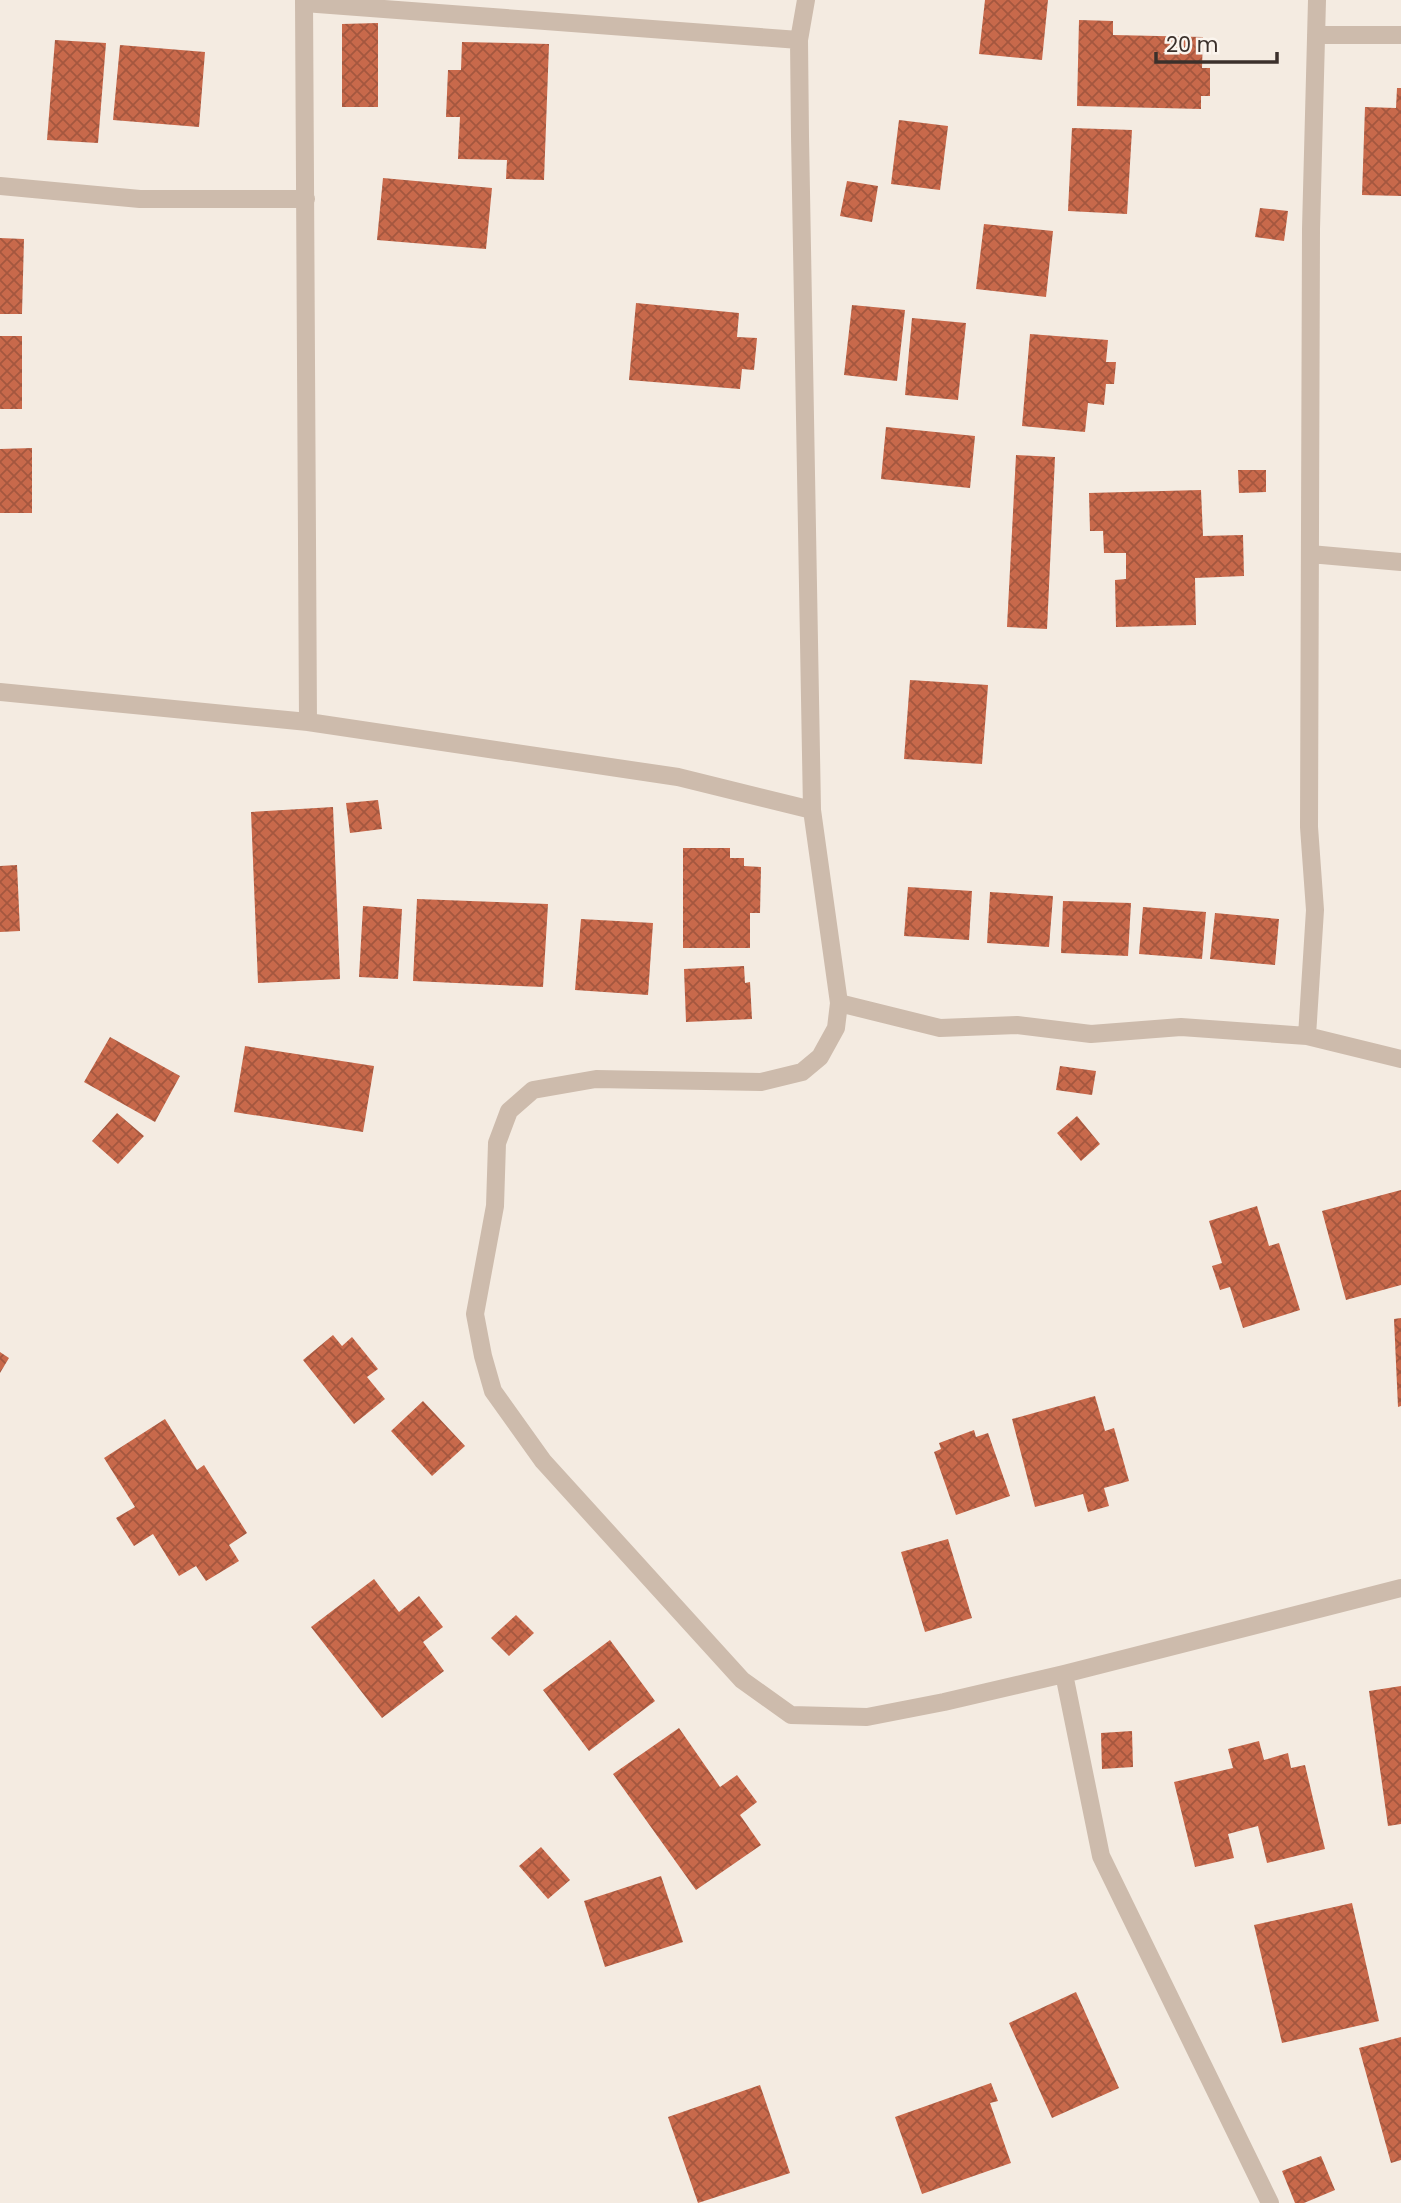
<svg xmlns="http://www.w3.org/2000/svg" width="1401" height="2203" viewBox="0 0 1401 2203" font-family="Poppins,sans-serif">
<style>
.building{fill:url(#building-cross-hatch)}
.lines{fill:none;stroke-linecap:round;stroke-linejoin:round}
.minor{stroke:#cdbbac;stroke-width:18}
</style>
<defs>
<pattern id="building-cross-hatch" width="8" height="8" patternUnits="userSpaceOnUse" patternTransform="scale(1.75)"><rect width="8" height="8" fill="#c8694b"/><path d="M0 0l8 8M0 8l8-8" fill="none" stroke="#a4573f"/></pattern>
</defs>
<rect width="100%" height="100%" fill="#f4ebe1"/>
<path class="building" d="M 985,0 L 1048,0 L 1042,60 L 979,54 Z
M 1079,20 L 1113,21 L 1113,35 L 1203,37 L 1202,68 L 1210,68 L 1210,96 L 1201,96 L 1201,109 L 1077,106 Z
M 378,23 L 378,107 L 342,107 L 342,24 Z
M 55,40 L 106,43 L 98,143 L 47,140 Z
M 462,42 L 549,44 L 544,180 L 506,179 L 507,160 L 458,159 L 460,117 L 446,117 L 448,70 L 461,70 Z
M 120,45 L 205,52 L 199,127 L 113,120 Z
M 1397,88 L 1401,88 L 1401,196 L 1362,195 L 1365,107 L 1396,108 Z
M 899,120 L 948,126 L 940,190 L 891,184 Z
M 1072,128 L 1132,130 L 1127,214 L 1068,211 Z
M 383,178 L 492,188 L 486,249 L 377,240 Z
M 847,181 L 878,186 L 872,222 L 840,216 Z
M 1260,208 L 1288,211 L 1284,241 L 1255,237 Z
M 984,224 L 1053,231 L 1046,297 L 976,289 Z
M 0,238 L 24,239 L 22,314 L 0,314 Z
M 636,303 L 739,313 L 737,337 L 757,338 L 754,370 L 742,369 L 740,389 L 629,380 Z
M 852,305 L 905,310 L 897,381 L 844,375 Z
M 912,318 L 966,323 L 958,400 L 905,395 Z
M 1030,334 L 1108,340 L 1106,362 L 1116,362 L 1114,384 L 1106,384 L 1104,405 L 1088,403 L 1085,432 L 1022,426 Z
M 0,336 L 22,336 L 22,409 L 0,409 Z
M 886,427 L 975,436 L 970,488 L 881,479 Z
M 32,448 L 32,513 L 0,513 L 0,449 Z
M 1016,455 L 1055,457 L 1047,629 L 1007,627 Z
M 1238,470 L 1266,470 L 1266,492 L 1239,493 Z
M 1201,490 L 1203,536 L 1243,535 L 1244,576 L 1195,578 L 1196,625 L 1116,627 L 1115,580 L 1126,579 L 1126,553 L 1104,553 L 1103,531 L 1090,531 L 1089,493 Z
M 910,680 L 988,685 L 982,764 L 904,759 Z
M 378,800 L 382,829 L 350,833 L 346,803 Z
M 333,807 L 340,979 L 258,983 L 251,812 Z
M 683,848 L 730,848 L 730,858 L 744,858 L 744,866 L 761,867 L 760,913 L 750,913 L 750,948 L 683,948 Z
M 17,865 L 20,931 L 0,932 L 0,866 Z
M 908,887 L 972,891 L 969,940 L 904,936 Z
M 990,892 L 1053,896 L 1049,947 L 987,943 Z
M 417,899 L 548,904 L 543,987 L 413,981 Z
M 1063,901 L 1131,903 L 1128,956 L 1061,953 Z
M 363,906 L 402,909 L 398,979 L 359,977 Z
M 1143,907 L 1206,912 L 1202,959 L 1139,954 Z
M 1215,913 L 1279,919 L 1275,965 L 1210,959 Z
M 581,919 L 653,923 L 648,995 L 575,990 Z
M 744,966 L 745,983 L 750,982 L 752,1019 L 686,1022 L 684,969 Z
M 110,1037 L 180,1076 L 155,1122 L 84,1082 Z
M 245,1046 L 374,1066 L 363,1132 L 234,1112 Z
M 1060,1066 L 1096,1071 L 1092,1095 L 1056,1090 Z
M 117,1113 L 144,1136 L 118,1164 L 92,1141 Z
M 1077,1116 L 1100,1144 L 1081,1161 L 1057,1133 Z
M 1401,1190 L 1401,1285 L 1346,1300 L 1322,1211 Z
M 1257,1206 L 1269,1246 L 1279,1243 L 1300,1310 L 1243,1328 L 1230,1287 L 1220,1290 L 1212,1266 L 1222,1263 L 1209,1221 Z
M 1401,1318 L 1401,1406 L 1398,1407 L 1394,1319 Z
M 333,1335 L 342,1346 L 352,1337 L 378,1369 L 367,1377 L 385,1399 L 354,1424 L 303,1360 Z
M 0,1352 L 9,1358 L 0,1373 Z
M 1095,1396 L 1105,1431 L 1114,1428 L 1129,1481 L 1104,1488 L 1109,1506 L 1088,1512 L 1083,1494 L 1035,1507 L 1012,1419 Z
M 423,1401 L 465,1446 L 432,1476 L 391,1431 Z
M 165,1419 L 197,1470 L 204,1465 L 247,1533 L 229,1545 L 239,1561 L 206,1581 L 196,1566 L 179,1576 L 153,1534 L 134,1546 L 116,1518 L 135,1507 L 104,1458 Z
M 974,1430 L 976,1437 L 988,1433 L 1010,1496 L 956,1515 L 934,1452 L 941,1449 L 939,1443 Z
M 948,1539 L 972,1618 L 925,1632 L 901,1552 Z
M 374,1579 L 399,1612 L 419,1596 L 443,1627 L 423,1642 L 444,1671 L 382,1718 L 311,1627 Z
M 516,1615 L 534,1633 L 509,1656 L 491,1638 Z
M 610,1640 L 655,1701 L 589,1751 L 543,1690 Z
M 1401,1686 L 1401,1824 L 1388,1826 L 1369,1691 Z
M 679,1728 L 720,1787 L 737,1775 L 757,1802 L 740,1815 L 761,1845 L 696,1890 L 613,1774 Z
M 1132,1731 L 1133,1767 L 1102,1769 L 1101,1733 Z
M 1259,1741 L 1264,1760 L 1288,1753 L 1291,1768 L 1305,1765 L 1325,1849 L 1267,1863 L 1258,1826 L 1228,1834 L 1234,1858 L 1195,1867 L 1174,1782 L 1233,1768 L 1228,1749 Z
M 541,1847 L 570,1880 L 548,1899 L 519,1866 Z
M 661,1876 L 683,1942 L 605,1967 L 584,1901 Z
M 1352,1903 L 1379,2021 L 1282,2043 L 1254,1925 Z
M 1076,1992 L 1119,2088 L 1052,2118 L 1009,2023 Z
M 1401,2037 L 1401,2160 L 1391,2163 L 1359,2048 Z
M 991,2083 L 998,2101 L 990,2103 L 1011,2163 L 922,2194 L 895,2117 Z
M 760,2085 L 790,2173 L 698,2203 L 668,2117 Z
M 1321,2156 L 1335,2190 L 1304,2203 L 1295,2203 L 1282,2171 Z"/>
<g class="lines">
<path class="minor" d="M 304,0 L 308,722
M 806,0 L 799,40 L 800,136 L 812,810 L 839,1003 L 836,1028 L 820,1057 L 802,1072 L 761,1082 L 596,1079 L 533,1090 L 509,1111 L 497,1143 L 495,1206 L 475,1314 L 483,1356 L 493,1391 L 543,1461 L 742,1680 L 791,1715 L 867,1717 L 944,1702 L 1064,1674 L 1401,1588
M 304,3 L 799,40
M 1316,35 L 1401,35
M 0,186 L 140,199 L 306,199
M 1310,554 L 1401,562
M 0,692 L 308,722 L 678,777 L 812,810
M 839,1003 L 940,1028 L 1017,1025 L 1091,1034 L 1181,1027 L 1307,1036 L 1401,1059
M 1307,1036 L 1315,910 L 1309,827 L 1311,229 L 1317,0
M 1064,1674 L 1101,1856 L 1270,2203"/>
</g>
<path d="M1156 52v10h121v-10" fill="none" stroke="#3b302b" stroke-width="3.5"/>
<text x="1166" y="52" font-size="21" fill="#3b302b" stroke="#fbf5ee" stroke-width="5" paint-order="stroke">20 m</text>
</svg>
